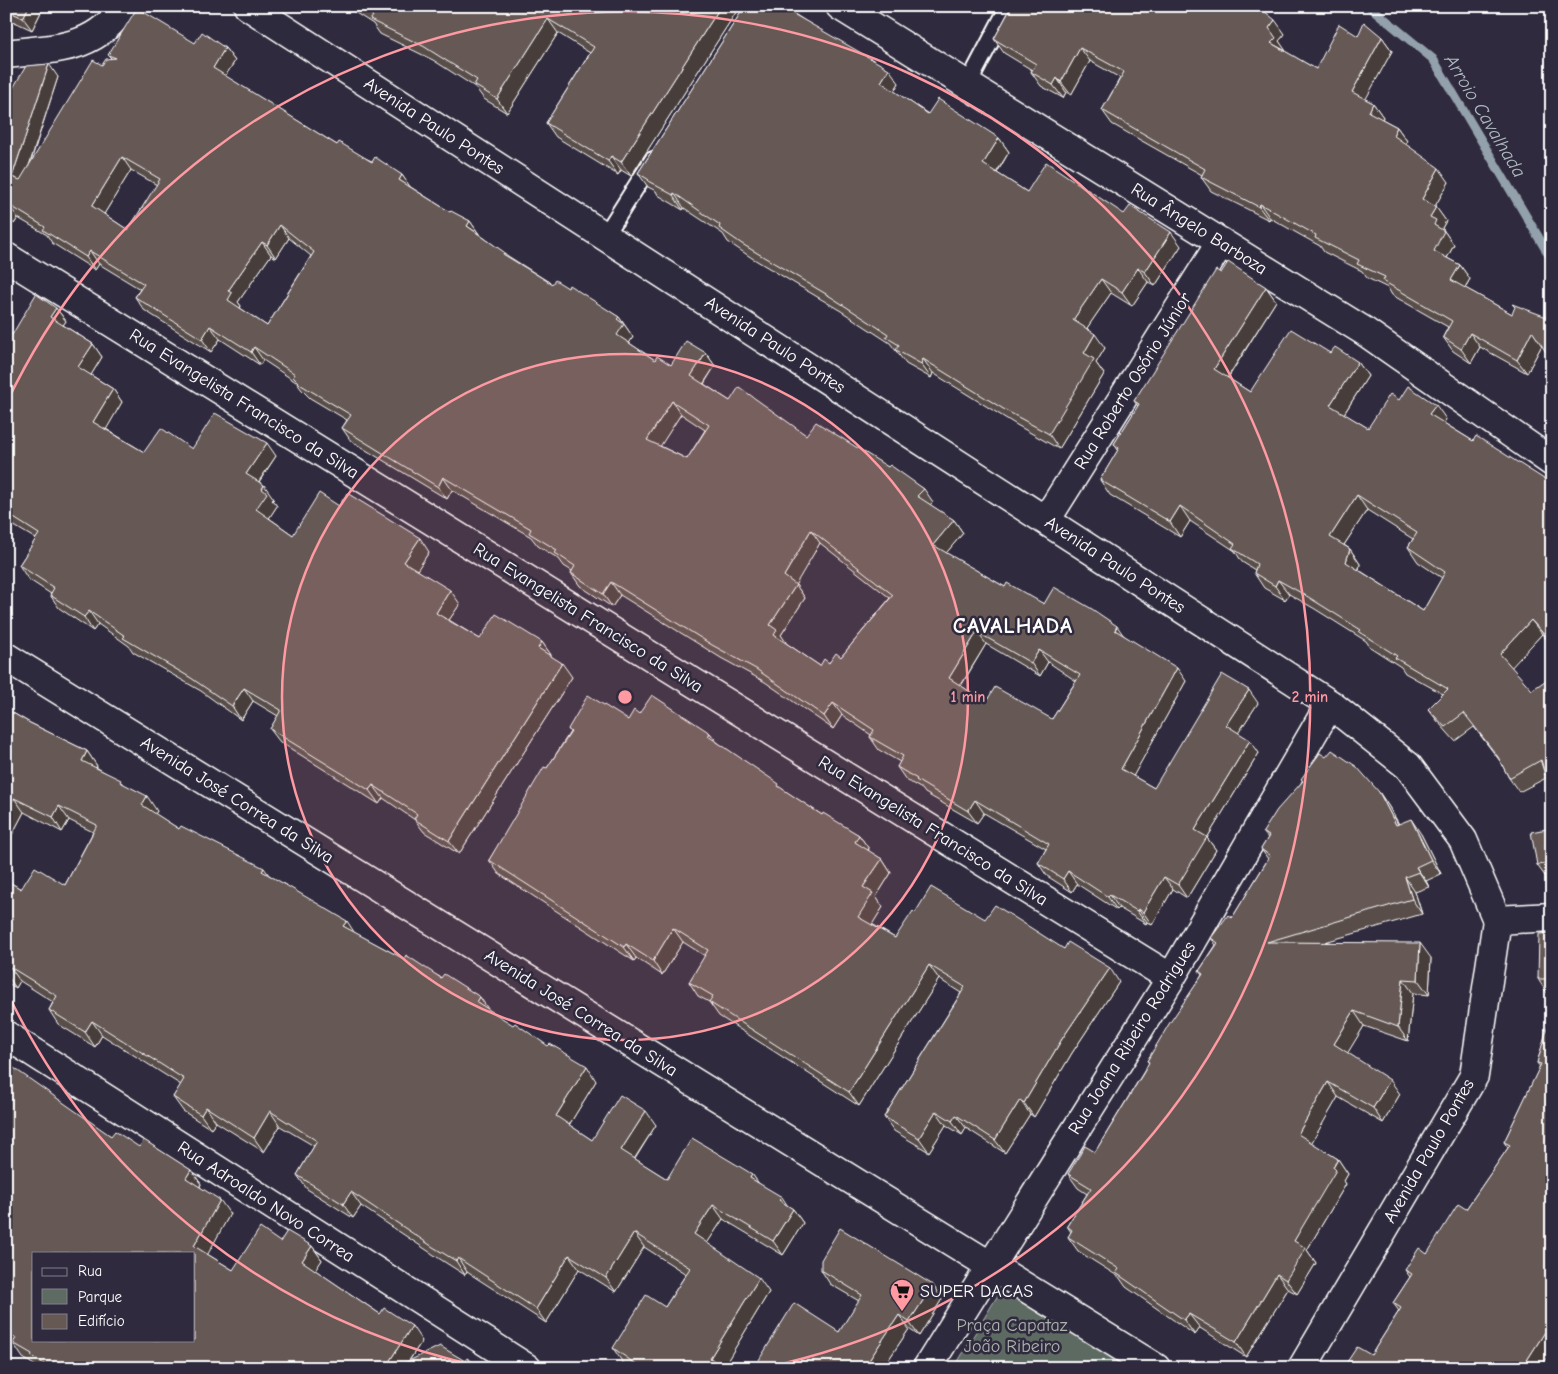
<svg xmlns="http://www.w3.org/2000/svg" width="1558" height="1374" viewBox="0 0 1558 1374" font-family="'Comic Neue',sans-serif">
<style>
.green{fill:#5d6b62;stroke:#aeb5b0}
.lines{fill:none;stroke-linecap:round;stroke-linejoin:round}
.stream{stroke:#93a1ac;stroke-width:9}
.service-casing{stroke:#fff;stroke-width:20}
.minor-casing{stroke:#fff;stroke-width:31}
.tertiary-casing{stroke:#fff;stroke-width:31}
.service{stroke:#2f2a3d;stroke-width:16}
.minor{stroke:#2f2a3d;stroke-width:28}
.tertiary{stroke:#2f2a3d;stroke-width:28}
.wall{fill:#584d48;stroke:#fff;fill-rule:evenodd}
.shaded-wall{fill:#473e3b;stroke:#fff}
.building{fill:#665954;stroke:#fff;fill-rule:evenodd}
.ring{fill:none;stroke:#ff9aa2;stroke-width:2.5}
.labels{text-anchor:middle;dominant-baseline:central;stroke-width:5;stroke-linejoin:round;paint-order:stroke}
.street-label{font-size:18px;fill:#fff;stroke:#2f2a3d}
.poi-label{font-size:18px;fill:#fff;stroke:#2f2a3d;text-anchor:start}
.park-label{font-size:18px;fill:#aeb5b0;stroke:#2f2a3d}
.water-label{font-size:19px;font-style:italic;fill:#aeb9c0;stroke:#2f2a3d}
.district-label{font-size:22px;font-weight:bold;letter-spacing:1px;fill:#fff;stroke:#2f2a3d}
.centre{fill:#ff9aa2;stroke:#2f2a3d;stroke-width:2.5}
.ring-label{font-size:15px;text-anchor:middle;font-weight:bold;fill:#ff9aa2;stroke:#2f2a3d;stroke-width:5;stroke-linejoin:round;paint-order:stroke}
</style>
<rect width="100%" height="100%" fill="#2f2a3d"/>
<filter id="ink" filterUnits="userSpaceOnUse"><feTurbulence type="fractalNoise" baseFrequency=".02" numOctaves="2"/><feDisplacementMap in="SourceGraphic" scale="10" xChannelSelector="R" yChannelSelector="G"/><feConvolveMatrix kernelMatrix="1 2 1 2 8 2 1 2 1" color-interpolation-filters="sRGB"/></filter>
<g filter="url(#ink)">
<path class="green" d="M 1001,1290 L 1130,1368 L 954,1368 Z"/>
<g class="lines">
<path class="stream" d="M 1369,6 L 1433,59 L 1552,260"/>
<defs>
<path id="service" d="M 967,86 L 1009,6
M 605,236 L 653,160"/>
<path id="minor" d="M 248,6 L 1330,704 L 1408,766 L 1463,840 L 1497,920
M 840,6 L 1364,331 L 1552,462
M 6,54 C 54,48 95,51 124,6
M 6,257 L 1171,978
M 1046,520 L 1221,242
M 6,1035 L 527,1368
M 927,1368 L 1171,978 L 1330,704"/>
<path id="tertiary" d="M 6,657 L 1156,1368
M 1302,1368 L 1474,1076 L 1497,920 L 1552,917"/>
</defs>
<use href="#service" class="service-casing"/>
<use href="#minor" class="minor-casing"/>
<use href="#tertiary" class="tertiary-casing"/>
<use href="#service" class="service"/>
<use href="#minor" class="minor"/>
<use href="#tertiary" class="tertiary"/>
</g>
<path class="wall" d="M 6,6 L 44,6 L 32,30 L 6,18 Z
M 345,6 L 740,6 L 631,176 L 621,170 L 618,175 L 556,137 L 546,123 L 590,53 L 558,33 L 507,113 L 484,99 L 475,87 L 433,60 L 380,34 L 373,24 Z
M 745,6 L 786,6 L 790,11 L 899,83 L 894,91 L 928,114 L 999,138 L 1009,152 L 997,173 L 1027,192 L 1124,214 L 1181,246 L 1155,286 L 1148,282 L 1132,306 L 1111,293 L 1087,328 L 1105,348 L 1096,363 L 1104,374 L 1059,449 L 1015,424 L 933,373 L 931,378 L 906,364 L 890,343 L 841,311 L 752,258 L 728,242 L 723,234 L 684,208 L 683,210 L 658,195 L 656,191 L 648,187 L 638,173 Z
M 930,6 L 941,6 L 939,11 Z
M 1010,6 L 1258,6 L 1285,34 L 1279,41 L 1286,52 L 1316,69 L 1358,36 L 1382,37 L 1392,51 L 1365,99 L 1373,103 L 1383,117 L 1382,119 L 1397,127 L 1407,141 L 1405,144 L 1449,182 L 1435,206 L 1446,221 L 1442,228 L 1454,245 L 1447,258 L 1460,265 L 1470,279 L 1465,288 L 1512,314 L 1552,319 L 1552,359 L 1542,345 L 1527,373 L 1480,347 L 1471,363 L 1453,351 L 1443,337 L 1448,327 L 1392,295 L 1388,288 L 1367,278 L 1362,271 L 1324,252 L 1320,246 L 1270,218 L 1269,220 L 1211,191 L 1201,177 L 1202,175 L 1112,124 L 1102,110 L 1120,78 L 1090,61 L 1071,95 L 1066,92 L 1063,98 L 1041,86 L 1031,72 L 1032,70 L 1004,53 L 994,39 L 1011,7 Z
M 195,43 L 225,48 L 235,61 L 225,76 L 337,145 L 402,175 L 409,186 L 450,212 L 470,221 L 479,234 L 508,256 L 552,284 L 568,288 L 619,317 L 633,337 L 629,343 L 655,360 L 671,365 L 706,353 L 715,366 L 704,384 L 730,401 L 806,435 L 888,467 L 924,489 L 933,502 L 930,505 L 954,520 L 963,533 L 946,553 L 1005,587 L 1044,604 L 1123,635 L 1186,681 L 1133,776 L 1154,788 L 1258,703 L 1238,733 L 1259,753 L 1207,838 L 1216,850 L 1187,898 L 1173,889 L 1152,925 L 1147,922 L 1146,924 L 1119,908 L 1117,910 L 1077,884 L 1072,892 L 1047,876 L 1038,863 L 1046,849 L 984,813 L 977,823 L 925,793 L 922,789 L 906,780 L 897,767 L 900,762 L 879,750 L 870,737 L 871,735 L 842,715 L 833,729 L 765,682 L 721,658 L 620,595 L 612,607 L 580,586 L 571,573 L 572,571 L 564,566 L 559,559 L 538,546 L 531,537 L 452,490 L 447,499 L 351,441 L 342,428 L 347,420 L 310,398 L 302,390 L 296,382 L 263,360 L 260,365 L 220,339 L 211,352 L 144,310 L 135,297 L 140,289 L 99,264 L 95,270 L 52,243 L 47,235 L 18,218 L 14,224 L 6,219 L 6,100 L 58,77 L 30,164 L 102,65 L 111,58 L 108,55 ZM 131,170 L 157,185 L 128,230 L 104,214 ZM 289,238 L 311,256 L 267,326 L 240,308 L 241,306 L 238,302 L 271,255 L 276,258 ZM 681,414 L 705,430 L 687,459 L 660,446 ZM 820,543 L 890,598 L 841,657 L 820,666 L 786,643 L 781,635 L 805,598 L 795,584 ZM 986,644 L 1040,676 L 1048,662 L 1076,681 L 1052,719 L 986,702 L 961,686 Z
M 1221,273 L 1266,287 L 1276,301 L 1228,378 L 1250,392 L 1330,353 L 1358,362 L 1368,376 L 1344,414 L 1368,428 L 1399,400 L 1446,419 L 1444,423 L 1473,441 L 1552,484 L 1552,646 L 1542,634 L 1511,667 L 1546,778 L 1519,792 L 1509,778 L 1500,761 L 1474,727 L 1455,741 L 1439,723 L 1428,709 L 1443,694 L 1405,673 L 1401,667 L 1370,647 L 1366,641 L 1315,609 L 1289,594 L 1285,600 L 1264,588 L 1254,573 L 1255,570 L 1242,562 L 1235,551 L 1190,521 L 1180,537 L 1110,495 L 1100,480 L 1118,450 L 1114,444 L 1138,406 L 1134,401 ZM 1367,510 L 1413,539 L 1408,547 L 1418,562 L 1442,578 L 1423,611 L 1359,570 L 1360,564 L 1350,549 L 1344,545 Z
M 56,308 L 66,321 L 63,325 L 93,344 L 102,357 L 91,375 L 113,389 L 122,402 L 106,429 L 144,452 L 192,449 L 276,456 L 259,482 L 274,499 L 272,500 L 277,506 L 269,518 L 293,535 L 339,506 L 429,552 L 417,570 L 460,604 L 449,620 L 480,639 L 542,642 L 551,655 L 551,656 L 572,677 L 459,854 L 424,832 L 415,820 L 383,798 L 379,804 L 280,742 L 270,729 L 278,716 L 253,701 L 241,720 L 201,691 L 133,652 L 129,646 L 98,624 L 93,631 L 59,608 L 50,595 L 51,594 L 28,579 L 19,565 L 36,539 L 11,524 L 6,531 L 6,331 L 12,335 Z
M 6,709 L 30,723 L 87,751 L 97,766 L 96,767 L 125,785 L 157,811 L 155,814 L 179,829 L 269,875 L 355,933 L 404,959 L 480,997 L 487,1009 L 596,1081 L 569,1125 L 592,1140 L 656,1125 L 635,1159 L 667,1179 L 752,1174 L 758,1183 L 788,1206 L 793,1209 L 803,1223 L 783,1255 L 723,1219 L 707,1243 L 769,1292 L 724,1366 L 726,1368 L 630,1368 L 623,1363 L 613,1348 L 665,1307 L 686,1274 L 644,1247 L 616,1292 L 579,1269 L 546,1323 L 467,1272 L 465,1275 L 443,1261 L 361,1206 L 353,1218 L 307,1189 L 297,1175 L 314,1146 L 280,1126 L 264,1152 L 216,1122 L 211,1129 L 183,1111 L 173,1097 L 181,1085 L 102,1035 L 95,1047 L 58,1024 L 49,1010 L 53,1002 L 20,981 L 16,988 L 6,982 L 6,880 L 21,889 L 65,885 L 93,832 L 69,820 L 62,832 L 24,812 L 6,846 Z
M 639,714 L 710,733 L 717,742 L 782,789 L 822,815 L 859,835 L 869,849 L 868,851 L 882,859 L 891,873 L 876,897 L 883,907 L 872,924 L 895,938 L 915,913 L 985,919 L 1064,949 L 1119,982 L 1072,1053 L 1034,1117 L 1030,1114 L 1005,1153 L 966,1128 L 962,1135 L 946,1125 L 929,1152 L 894,1131 L 884,1117 L 961,993 L 939,979 L 859,1106 L 719,1016 L 709,1002 L 698,996 L 689,982 L 705,956 L 683,942 L 662,975 L 636,958 L 634,961 L 499,874 L 489,860 L 570,732 L 568,729 L 628,720 Z
M 1379,792 L 1389,807 L 1399,824 L 1421,834 L 1441,874 L 1426,881 L 1429,887 L 1415,892 L 1422,914 L 1325,942 L 1431,958 L 1429,995 L 1413,993 L 1408,1041 L 1364,1026 L 1347,1053 L 1400,1094 L 1383,1123 L 1338,1097 L 1311,1143 L 1338,1159 L 1348,1174 L 1344,1181 L 1346,1184 L 1307,1250 L 1316,1263 L 1297,1294 L 1288,1289 L 1246,1357 L 1200,1328 L 1195,1335 L 1126,1287 L 1119,1277 L 1078,1251 L 1068,1237 L 1071,1232 L 1067,1226 L 1087,1194 L 1078,1188 L 1068,1174 L 1095,1152 L 1149,1063 L 1147,1061 L 1202,975 L 1199,971 L 1216,945 L 1211,938 L 1232,918 L 1268,859 L 1261,849 L 1268,838 L 1263,832 Z
M 1552,828 L 1552,879 L 1548,880 L 1537,865 Z
M 1552,933 L 1552,993 L 1547,993 L 1538,979 Z
M 1552,994 L 1552,1350 L 1541,1368 L 1343,1368 L 1371,1355 L 1399,1311 L 1393,1303 L 1410,1277 L 1405,1270 L 1427,1254 L 1466,1209 L 1508,1148 L 1504,1142 L 1540,1067 L 1537,1063 L 1550,1020 L 1547,1017 Z
M 6,1073 L 111,1136 L 191,1170 L 201,1184 L 200,1187 L 230,1214 L 207,1254 L 233,1270 L 280,1242 L 312,1246 L 322,1260 L 315,1270 L 380,1314 L 422,1341 L 409,1361 L 465,1361 L 482,1368 L 39,1368 L 23,1358 L 15,1346 L 6,1341 Z
M 821,1270 L 942,1299 L 919,1336 L 909,1329 L 883,1368 L 754,1368 L 839,1332 L 859,1301 L 830,1284 Z"/>
<path class="shaded-wall" d="M 29,6 L 44,6 L 32,30 L 23,18 Z
M 721,6 L 740,6 L 631,176 L 621,162 Z
M 936,6 L 941,6 L 939,11 Z
M 548,19 L 558,33 L 507,113 L 497,99 Z
M 1275,20 L 1285,34 L 1279,41 L 1286,51 L 1271,43 L 1269,28 Z
M 1382,37 L 1392,51 L 1362,106 L 1352,92 Z
M 225,48 L 235,61 L 222,81 L 213,68 Z
M 1080,48 L 1090,61 L 1071,95 L 1061,82 Z
M 49,64 L 58,77 L 21,190 L 12,177 Z
M 889,69 L 899,83 L 891,96 L 881,82 Z
M 1057,78 L 1066,92 L 1063,98 L 1053,85 Z
M 1373,103 L 1383,117 L 1378,126 L 1369,112 Z
M 1397,127 L 1407,141 L 1402,149 L 1393,135 Z
M 999,138 L 1009,152 L 993,178 L 983,164 Z
M 611,156 L 621,170 L 618,175 L 608,161 Z
M 122,157 L 131,170 L 101,219 L 92,206 Z
M 1439,168 L 1449,182 L 1431,213 L 1422,199 Z
M 402,175 L 411,188 L 399,180 Z
M 674,193 L 684,208 L 683,210 L 673,195 Z
M 1260,204 L 1270,218 L 1269,220 L 1259,207 Z
M 9,205 L 18,218 L 14,224 L 6,213 L 6,208 Z
M 1436,207 L 1446,221 L 1442,228 L 1454,245 L 1443,265 L 1434,251 L 1434,225 L 1430,217 Z
M 470,221 L 479,234 L 467,226 Z
M 280,225 L 289,238 L 276,258 L 267,245 Z
M 1171,232 L 1181,246 L 1155,286 L 1145,272 Z
M 262,242 L 271,255 L 238,302 L 241,306 L 237,313 L 228,300 L 228,291 Z
M 90,251 L 99,264 L 95,270 L 86,257 Z
M 1460,265 L 1470,279 L 1461,294 L 1451,280 Z
M 1138,268 L 1148,282 L 1132,306 L 1122,292 Z
M 1101,279 L 1111,293 L 1083,334 L 1073,320 Z
M 1266,287 L 1276,301 L 1224,383 L 1214,369 Z
M 56,308 L 66,321 L 59,331 L 50,317 Z
M 619,317 L 633,337 L 626,348 L 617,335 L 617,319 Z
M 210,326 L 220,339 L 211,352 L 202,339 Z
M 1532,331 L 1542,345 L 1527,373 L 1517,360 Z
M 1470,333 L 1480,347 L 1471,363 L 1461,349 Z
M 1095,334 L 1105,348 L 1096,363 L 1104,374 L 1059,449 L 1049,434 L 1084,353 Z
M 93,344 L 102,357 L 88,380 L 78,367 Z
M 254,347 L 263,360 L 260,365 L 251,352 Z
M 706,353 L 715,366 L 700,389 L 691,376 Z
M 923,359 L 933,373 L 931,378 L 921,364 Z
M 1358,362 L 1368,376 L 1340,420 L 1330,405 Z
M 113,389 L 122,402 L 103,435 L 93,422 Z
M 672,401 L 681,414 L 656,453 L 647,440 Z
M 1436,405 L 1446,419 L 1440,429 L 1429,414 Z
M 267,443 L 276,456 L 255,487 L 246,474 Z
M 443,477 L 452,490 L 447,499 L 438,487 Z
M 264,485 L 274,499 L 272,500 L 277,506 L 266,523 L 256,509 L 262,489 Z
M 1357,495 L 1367,510 L 1340,551 L 1330,537 Z
M 1180,506 L 1190,521 L 1180,537 L 1170,522 Z
M 6,517 L 11,524 L 6,531 Z
M 954,520 L 963,533 L 942,558 L 933,545 Z
M 811,530 L 820,543 L 793,589 L 784,576 Z
M 420,538 L 429,552 L 414,575 L 404,562 Z
M 1350,549 L 1360,564 L 1357,576 L 1346,562 Z
M 1278,580 L 1289,594 L 1285,600 L 1275,586 Z
M 611,582 L 620,595 L 612,607 L 603,594 Z
M 796,585 L 805,598 L 781,635 L 786,642 L 783,648 L 774,635 L 770,625 Z
M 450,590 L 460,604 L 445,626 L 436,613 Z
M 89,611 L 98,624 L 93,631 L 84,617 Z
M 1531,620 L 1542,634 L 1510,669 L 1500,654 Z
M 1117,626 L 1126,639 L 1115,630 Z
M 977,632 L 986,644 L 958,690 L 949,678 Z
M 542,642 L 551,655 L 548,661 L 538,648 Z
M 1039,650 L 1048,662 L 1040,676 L 1031,663 Z
M 562,663 L 572,677 L 459,854 L 449,841 Z
M 1177,668 L 1186,681 L 1130,782 L 1121,769 Z
M 244,688 L 253,701 L 241,720 L 232,706 Z
M 1249,690 L 1258,703 L 1235,738 L 1226,725 Z
M 833,703 L 842,715 L 833,729 L 824,716 Z
M 710,733 L 720,747 L 708,736 Z
M 1250,740 L 1259,753 L 1207,838 L 1216,850 L 1187,898 L 1178,885 L 1195,830 Z
M 87,751 L 97,766 L 92,775 L 82,761 Z
M 373,785 L 383,798 L 379,804 L 369,790 Z
M 1379,792 L 1389,807 L 1406,840 L 1396,825 Z
M 147,796 L 157,811 L 152,819 L 142,805 Z
M 14,798 L 24,812 L 6,846 L 6,812 Z
M 975,800 L 984,813 L 977,823 L 968,811 Z
M 59,806 L 69,820 L 62,832 L 53,817 Z
M 1411,819 L 1421,834 L 1441,874 L 1431,860 Z
M 859,835 L 869,849 L 864,856 L 855,842 Z
M 882,859 L 891,873 L 876,897 L 883,907 L 868,931 L 858,917 L 863,887 Z
M 1416,867 L 1426,881 L 1429,887 L 1419,872 Z
M 264,868 L 274,882 L 262,871 Z
M 1068,871 L 1077,884 L 1072,892 L 1063,879 Z
M 1164,877 L 1173,889 L 1152,925 L 1143,912 Z
M 1405,877 L 1415,892 L 1422,914 L 1412,899 Z
M 1110,895 L 1119,908 L 1117,910 L 1108,897 Z
M 1138,909 L 1147,922 L 1146,924 L 1137,911 Z
M 347,921 L 356,935 L 343,926 Z
M 673,928 L 683,942 L 662,975 L 653,961 Z
M 1420,943 L 1431,958 L 1429,995 L 1418,980 Z
M 626,944 L 636,958 L 634,961 L 624,947 Z
M 929,965 L 939,979 L 859,1106 L 849,1092 Z
M 10,967 L 20,981 L 16,988 L 6,974 Z
M 1110,968 L 1119,982 L 1072,1053 L 1034,1117 L 1024,1103 L 1062,1039 Z
M 1403,979 L 1413,993 L 1408,1041 L 1398,1027 Z
M 480,997 L 490,1012 L 477,1002 Z
M 1354,1011 L 1364,1026 L 1344,1059 L 1334,1044 Z
M 92,1021 L 102,1035 L 95,1047 L 85,1032 Z
M 587,1066 L 596,1081 L 566,1130 L 556,1116 Z
M 1390,1080 L 1400,1094 L 1383,1123 L 1373,1108 Z
M 1328,1082 L 1338,1097 L 1308,1149 L 1298,1134 Z
M 1020,1100 L 1030,1114 L 1005,1153 L 995,1140 Z
M 206,1107 L 216,1122 L 211,1129 L 201,1115 Z
M 270,1111 L 280,1126 L 264,1152 L 254,1138 Z
M 646,1111 L 656,1125 L 631,1164 L 621,1150 Z
M 936,1111 L 946,1125 L 929,1152 L 919,1138 Z
M 956,1115 L 966,1128 L 962,1135 L 952,1121 Z
M 1338,1159 L 1348,1174 L 1344,1181 L 1346,1184 L 1307,1250 L 1316,1263 L 1297,1294 L 1286,1280 L 1294,1241 Z
M 191,1170 L 201,1184 L 196,1193 L 186,1178 Z
M 752,1174 L 762,1188 L 750,1178 Z
M 351,1192 L 361,1206 L 353,1218 L 343,1204 Z
M 782,1197 L 791,1211 L 779,1200 Z
M 220,1200 L 230,1214 L 204,1261 L 194,1246 Z
M 713,1205 L 723,1219 L 704,1248 L 694,1234 Z
M 793,1209 L 803,1223 L 783,1255 L 773,1241 Z
M 634,1233 L 644,1247 L 616,1292 L 606,1278 Z
M 312,1246 L 322,1260 L 312,1275 L 302,1261 Z
M 569,1255 L 579,1269 L 546,1323 L 536,1309 Z
M 458,1258 L 467,1272 L 465,1275 L 456,1261 Z
M 1277,1274 L 1288,1289 L 1246,1357 L 1236,1342 Z
M 759,1278 L 769,1292 L 723,1368 L 710,1358 Z
M 933,1285 L 942,1299 L 919,1336 L 909,1322 Z
M 1189,1314 L 1200,1328 L 1195,1335 L 1184,1320 Z
M 899,1315 L 909,1329 L 883,1368 L 864,1368 Z
M 412,1326 L 422,1341 L 404,1368 L 385,1368 Z
M 1545,1332 L 1552,1342 L 1552,1350 L 1541,1368 L 1522,1368 Z"/>
<path class="building" d="M 6,6 L 29,6 L 23,18 L 6,10 Z
M 358,6 L 721,6 L 621,162 L 611,156 L 608,161 L 546,123 L 594,47 L 548,19 L 497,99 L 474,85 L 477,80 L 423,46 L 370,20 L 373,16 Z
M 745,6 L 784,6 L 783,8 L 889,69 L 881,82 L 928,114 L 938,99 L 999,138 L 983,164 L 1027,192 L 1046,162 L 1124,214 L 1130,206 L 1171,232 L 1145,272 L 1138,268 L 1122,292 L 1101,279 L 1073,320 L 1095,334 L 1084,353 L 1094,359 L 1049,434 L 1005,410 L 923,359 L 921,364 L 896,350 L 899,345 L 886,337 L 888,334 L 831,297 L 742,244 L 719,228 L 720,225 L 674,193 L 673,195 L 648,181 L 649,180 L 638,173 Z
M 1012,6 L 1258,6 L 1275,20 L 1269,28 L 1276,38 L 1271,43 L 1316,69 L 1339,24 L 1358,36 L 1364,22 L 1382,37 L 1352,92 L 1373,103 L 1369,112 L 1397,127 L 1393,135 L 1439,168 L 1422,199 L 1436,207 L 1430,217 L 1436,220 L 1434,225 L 1444,231 L 1434,251 L 1460,265 L 1451,280 L 1512,314 L 1515,307 L 1512,304 L 1552,319 L 1552,347 L 1546,352 L 1532,331 L 1517,360 L 1470,333 L 1461,349 L 1443,337 L 1452,321 L 1383,281 L 1385,277 L 1357,264 L 1359,260 L 1315,238 L 1316,235 L 1260,204 L 1259,207 L 1201,177 L 1205,169 L 1102,110 L 1124,72 L 1080,48 L 1061,82 L 1057,78 L 1053,85 L 1031,72 L 1036,64 L 994,39 Z
M 137,8 L 195,43 L 202,32 L 225,48 L 213,68 L 337,145 L 339,142 L 372,162 L 375,157 L 402,175 L 399,180 L 450,212 L 451,211 L 470,221 L 467,226 L 504,252 L 503,254 L 552,284 L 555,280 L 568,288 L 569,285 L 619,317 L 617,319 L 624,324 L 617,335 L 655,360 L 657,356 L 671,365 L 686,341 L 706,353 L 691,376 L 730,401 L 739,387 L 806,435 L 816,422 L 888,467 L 890,465 L 924,489 L 917,496 L 954,520 L 933,545 L 1005,587 L 1007,583 L 1044,604 L 1054,587 L 1092,609 L 1117,626 L 1115,630 L 1177,668 L 1121,769 L 1154,788 L 1222,674 L 1249,690 L 1226,725 L 1250,740 L 1195,830 L 1207,837 L 1178,885 L 1164,877 L 1143,912 L 1138,909 L 1137,911 L 1110,895 L 1108,897 L 1068,871 L 1063,879 L 1038,863 L 1049,844 L 975,800 L 968,811 L 916,780 L 917,779 L 897,767 L 903,756 L 870,737 L 874,730 L 833,703 L 824,716 L 756,669 L 712,645 L 611,582 L 603,594 L 571,573 L 575,566 L 555,553 L 557,550 L 529,533 L 531,529 L 443,477 L 438,487 L 342,428 L 351,415 L 301,385 L 293,377 L 295,374 L 254,347 L 251,352 L 210,326 L 202,339 L 135,297 L 144,284 L 90,251 L 86,257 L 43,230 L 45,227 L 9,205 L 6,208 L 6,100 L 26,66 L 49,64 L 12,177 L 20,180 L 93,60 L 102,65 L 106,59 L 116,58 L 108,55 ZM 122,157 L 160,179 L 128,230 L 92,206 ZM 280,225 L 314,252 L 267,326 L 228,300 L 232,293 L 228,291 L 262,242 L 267,245 ZM 672,401 L 709,425 L 687,459 L 647,440 ZM 811,530 L 893,595 L 841,657 L 836,653 L 829,663 L 824,659 L 820,666 L 774,635 L 777,630 L 770,625 L 796,585 L 784,576 ZM 977,632 L 1031,663 L 1039,650 L 1080,675 L 1052,719 L 995,687 L 986,702 L 949,678 Z
M 1228,262 L 1266,287 L 1214,369 L 1250,392 L 1291,329 L 1330,353 L 1335,347 L 1358,362 L 1330,405 L 1368,428 L 1390,394 L 1399,400 L 1408,386 L 1436,405 L 1429,414 L 1473,441 L 1476,436 L 1552,484 L 1552,643 L 1531,620 L 1500,654 L 1532,690 L 1552,676 L 1552,797 L 1541,760 L 1509,778 L 1498,757 L 1464,713 L 1445,727 L 1428,709 L 1448,689 L 1395,658 L 1397,656 L 1359,632 L 1361,630 L 1305,595 L 1278,580 L 1275,586 L 1254,573 L 1257,564 L 1232,548 L 1235,544 L 1180,506 L 1170,522 L 1100,480 L 1119,448 L 1114,444 L 1139,404 L 1134,401 L 1216,270 L 1221,273 ZM 1357,495 L 1417,533 L 1408,547 L 1445,572 L 1423,611 L 1346,562 L 1350,549 L 1330,537 Z
M 36,294 L 56,308 L 50,317 L 93,344 L 78,367 L 113,389 L 93,422 L 144,452 L 161,428 L 192,449 L 215,413 L 267,443 L 246,474 L 264,485 L 262,489 L 267,493 L 256,509 L 293,535 L 319,493 L 339,506 L 347,493 L 420,538 L 404,562 L 450,590 L 436,613 L 480,639 L 496,614 L 542,642 L 538,648 L 562,663 L 449,841 L 414,819 L 417,814 L 373,785 L 369,790 L 270,729 L 281,710 L 244,688 L 232,706 L 191,678 L 123,638 L 125,636 L 89,611 L 84,617 L 50,595 L 54,588 L 19,565 L 39,534 L 6,513 L 6,331 L 12,335 Z
M 588,695 L 628,720 L 634,710 L 639,714 L 652,695 L 710,733 L 708,736 L 779,784 L 778,786 L 822,815 L 823,813 L 859,835 L 855,842 L 882,859 L 863,887 L 873,893 L 858,917 L 895,938 L 913,911 L 915,913 L 931,887 L 985,919 L 995,905 L 1064,949 L 1068,942 L 1110,968 L 1062,1039 L 1024,1103 L 1020,1100 L 995,1140 L 956,1115 L 952,1121 L 936,1111 L 919,1138 L 884,1117 L 965,987 L 929,965 L 849,1092 L 709,1002 L 713,996 L 689,982 L 708,950 L 673,928 L 653,961 L 626,944 L 624,947 L 489,860 L 544,767 L 547,768 L 571,732 L 568,729 Z
M 6,709 L 30,723 L 87,751 L 82,761 L 121,780 L 120,782 L 147,796 L 142,805 L 179,829 L 181,826 L 264,868 L 262,871 L 347,921 L 343,926 L 404,959 L 406,955 L 441,978 L 444,974 L 480,997 L 477,1002 L 513,1025 L 515,1023 L 548,1046 L 550,1044 L 587,1066 L 556,1116 L 592,1140 L 620,1095 L 646,1111 L 621,1150 L 667,1179 L 692,1138 L 752,1174 L 750,1178 L 782,1197 L 779,1200 L 793,1209 L 773,1241 L 713,1205 L 694,1234 L 759,1278 L 710,1358 L 726,1368 L 641,1368 L 613,1348 L 646,1295 L 665,1307 L 690,1268 L 634,1233 L 606,1278 L 569,1255 L 536,1309 L 458,1258 L 456,1261 L 433,1247 L 351,1192 L 343,1204 L 297,1175 L 317,1141 L 270,1111 L 254,1138 L 206,1107 L 201,1115 L 173,1097 L 184,1079 L 92,1021 L 85,1032 L 49,1010 L 57,996 L 10,967 L 6,974 L 6,880 L 21,889 L 35,867 L 65,885 L 97,825 L 59,806 L 53,817 L 14,798 L 6,812 Z
M 1332,750 L 1357,767 L 1379,792 L 1396,825 L 1411,819 L 1431,860 L 1416,867 L 1419,872 L 1405,877 L 1412,899 L 1267,942 L 1420,943 L 1418,980 L 1403,979 L 1398,1027 L 1354,1011 L 1334,1044 L 1390,1080 L 1373,1108 L 1328,1082 L 1298,1134 L 1338,1159 L 1333,1167 L 1336,1170 L 1294,1241 L 1306,1248 L 1286,1280 L 1277,1274 L 1236,1342 L 1189,1314 L 1184,1320 L 1116,1273 L 1119,1269 L 1068,1237 L 1072,1230 L 1067,1226 L 1091,1188 L 1068,1174 L 1085,1146 L 1095,1152 L 1144,1072 L 1149,1062 L 1147,1061 L 1169,1024 L 1203,974 L 1199,971 L 1218,943 L 1211,938 L 1228,915 L 1232,918 L 1270,856 L 1261,849 L 1269,836 L 1263,832 L 1277,810 L 1303,781 L 1301,779 L 1320,753 L 1326,757 Z
M 1552,828 L 1552,863 L 1537,865 L 1531,832 Z
M 1552,933 L 1552,979 L 1538,979 L 1539,934 Z
M 1552,994 L 1552,1336 L 1545,1332 L 1522,1368 L 1343,1368 L 1357,1347 L 1371,1355 L 1401,1308 L 1393,1303 L 1412,1274 L 1405,1270 L 1419,1248 L 1427,1254 L 1458,1204 L 1466,1209 L 1510,1145 L 1504,1142 L 1541,1064 L 1537,1063 L 1550,1018 L 1547,1017 Z
M 11,1066 L 111,1136 L 115,1131 L 139,1147 L 144,1140 L 191,1170 L 186,1178 L 220,1200 L 194,1246 L 233,1270 L 260,1228 L 280,1242 L 287,1231 L 312,1246 L 302,1261 L 380,1314 L 384,1308 L 412,1326 L 385,1368 L 51,1368 L 31,1356 L 32,1354 L 13,1343 L 16,1338 L 6,1333 L 6,1073 ZM 34,1253 L 194,1253 L 194,1340 L 34,1340 Z
M 840,1228 L 933,1285 L 909,1322 L 899,1315 L 864,1368 L 754,1368 L 794,1303 L 839,1332 L 862,1295 L 821,1270 L 821,1260 Z
M 440,1346 L 465,1361 L 467,1358 L 482,1368 L 394,1368 Z"/>
</g>
<circle cx="625" cy="697" r="343" fill="#ff9aa2" fill-opacity=".12"/>
<g class="ring">
<circle cx="625" cy="697" r="343"/>
<path d="M483 1367A685 685 0 0 1 7 992M7 402A685 685 0 1 1 767 1367"/>
</g>
<defs>
<symbol id="supermarket-pin" viewBox="-11 -11 22 30"><path d="M0 17L-7.5 6A9.5 9.5 0 1 1 7.5 6Z" fill="#ff9aa2" stroke="#2f2a3d"/><path d="M-6-5.5h2.5l.6 2H6L4.5 2H-2.5L-4.4-4H-6ZM-1.5 3.2a1.3 1.3 0 1 0 .1 0ZM3 3.2a1.3 1.3 0 1 0 .1 0Z" fill="#111"/></symbol>
</defs>
<g fill-rule="evenodd">
<use href="#supermarket-pin" x="888" y="1277" width="28" height="38"/>
</g>
<g class="labels">
<g class="street-label">
<text transform="translate(434 126) rotate(33)">Avenida Paulo Pontes</text>
<text transform="translate(1199 229) rotate(32)">Rua Ângelo Barboza</text>
<text transform="translate(775 345) rotate(33)">Avenida Paulo Pontes</text>
<text transform="translate(1133 381) rotate(-58)">Rua Roberto Osório Júnior</text>
<text transform="translate(244 404) rotate(32)">Rua Evangelista Francisco da Silva</text>
<text transform="translate(1115 565) rotate(33)">Avenida Paulo Pontes</text>
<text transform="translate(588 618) rotate(32)">Rua Evangelista Francisco da Silva</text>
<text transform="translate(237 800) rotate(32)">Avenida José Correa da Silva</text>
<text transform="translate(933 831) rotate(32)">Rua Evangelista Francisco da Silva</text>
<text transform="translate(581 1013) rotate(32)">Avenida José Correa da Silva</text>
<text transform="translate(1132 1038) rotate(-58)">Rua Joana Ribeiro Rodrigues</text>
<text transform="translate(1429 1151) rotate(-60)">Avenida Paulo Pontes</text>
<text transform="translate(266 1202) rotate(33)">Rua Adroaldo Novo Correa</text>
</g>
<g class="poi-label">
<text x="920" y="1291">SUPER DACAS</text>
</g>
<g class="park-label">
<text x="1012" y="1325">Praça Capataz<tspan x="1012" dy="21">João Ribeiro</tspan></text>
</g>
<g class="water-label">
<text transform="translate(1485 116) rotate(59)">Arroio Cavalhada</text>
</g>
<g class="district-label">
<text x="1013" y="626">CAVALHADA</text>
</g>
</g>
<circle cx="625" cy="697" r="8" class="centre"/>
<g class="ring-label">
<text x="968" y="702">1 min</text>
<text x="1310" y="702">2 min</text>
</g>
<rect width="1558" height="1374" fill="none" stroke="#2f2a3d" stroke-width="25"/>
<rect x="12" y="12" width="1533" height="1349" fill="none" stroke="#fff" stroke-width="2" filter="url(#ink)"/>
<rect x="32" y="1252" width="162" height="90" fill="#2f2a3d" stroke="#827f8b"/>
<rect x="42" y="1268" width="25" height="8" fill="#2f2a3d" stroke="#827f8b"/>
<text x="78" y="1276" font-size="15" fill="#ffffff">Rua</text>
<rect x="42" y="1289" width="25" height="15" fill="#5d6b62" stroke="#827f8b"/>
<text x="78" y="1302" font-size="15" fill="#ffffff">Parque</text>
<rect x="42" y="1314" width="25" height="15" fill="#665954" stroke="#827f8b"/>
<text x="78" y="1326" font-size="15" fill="#ffffff">Edifício</text>
</svg>
